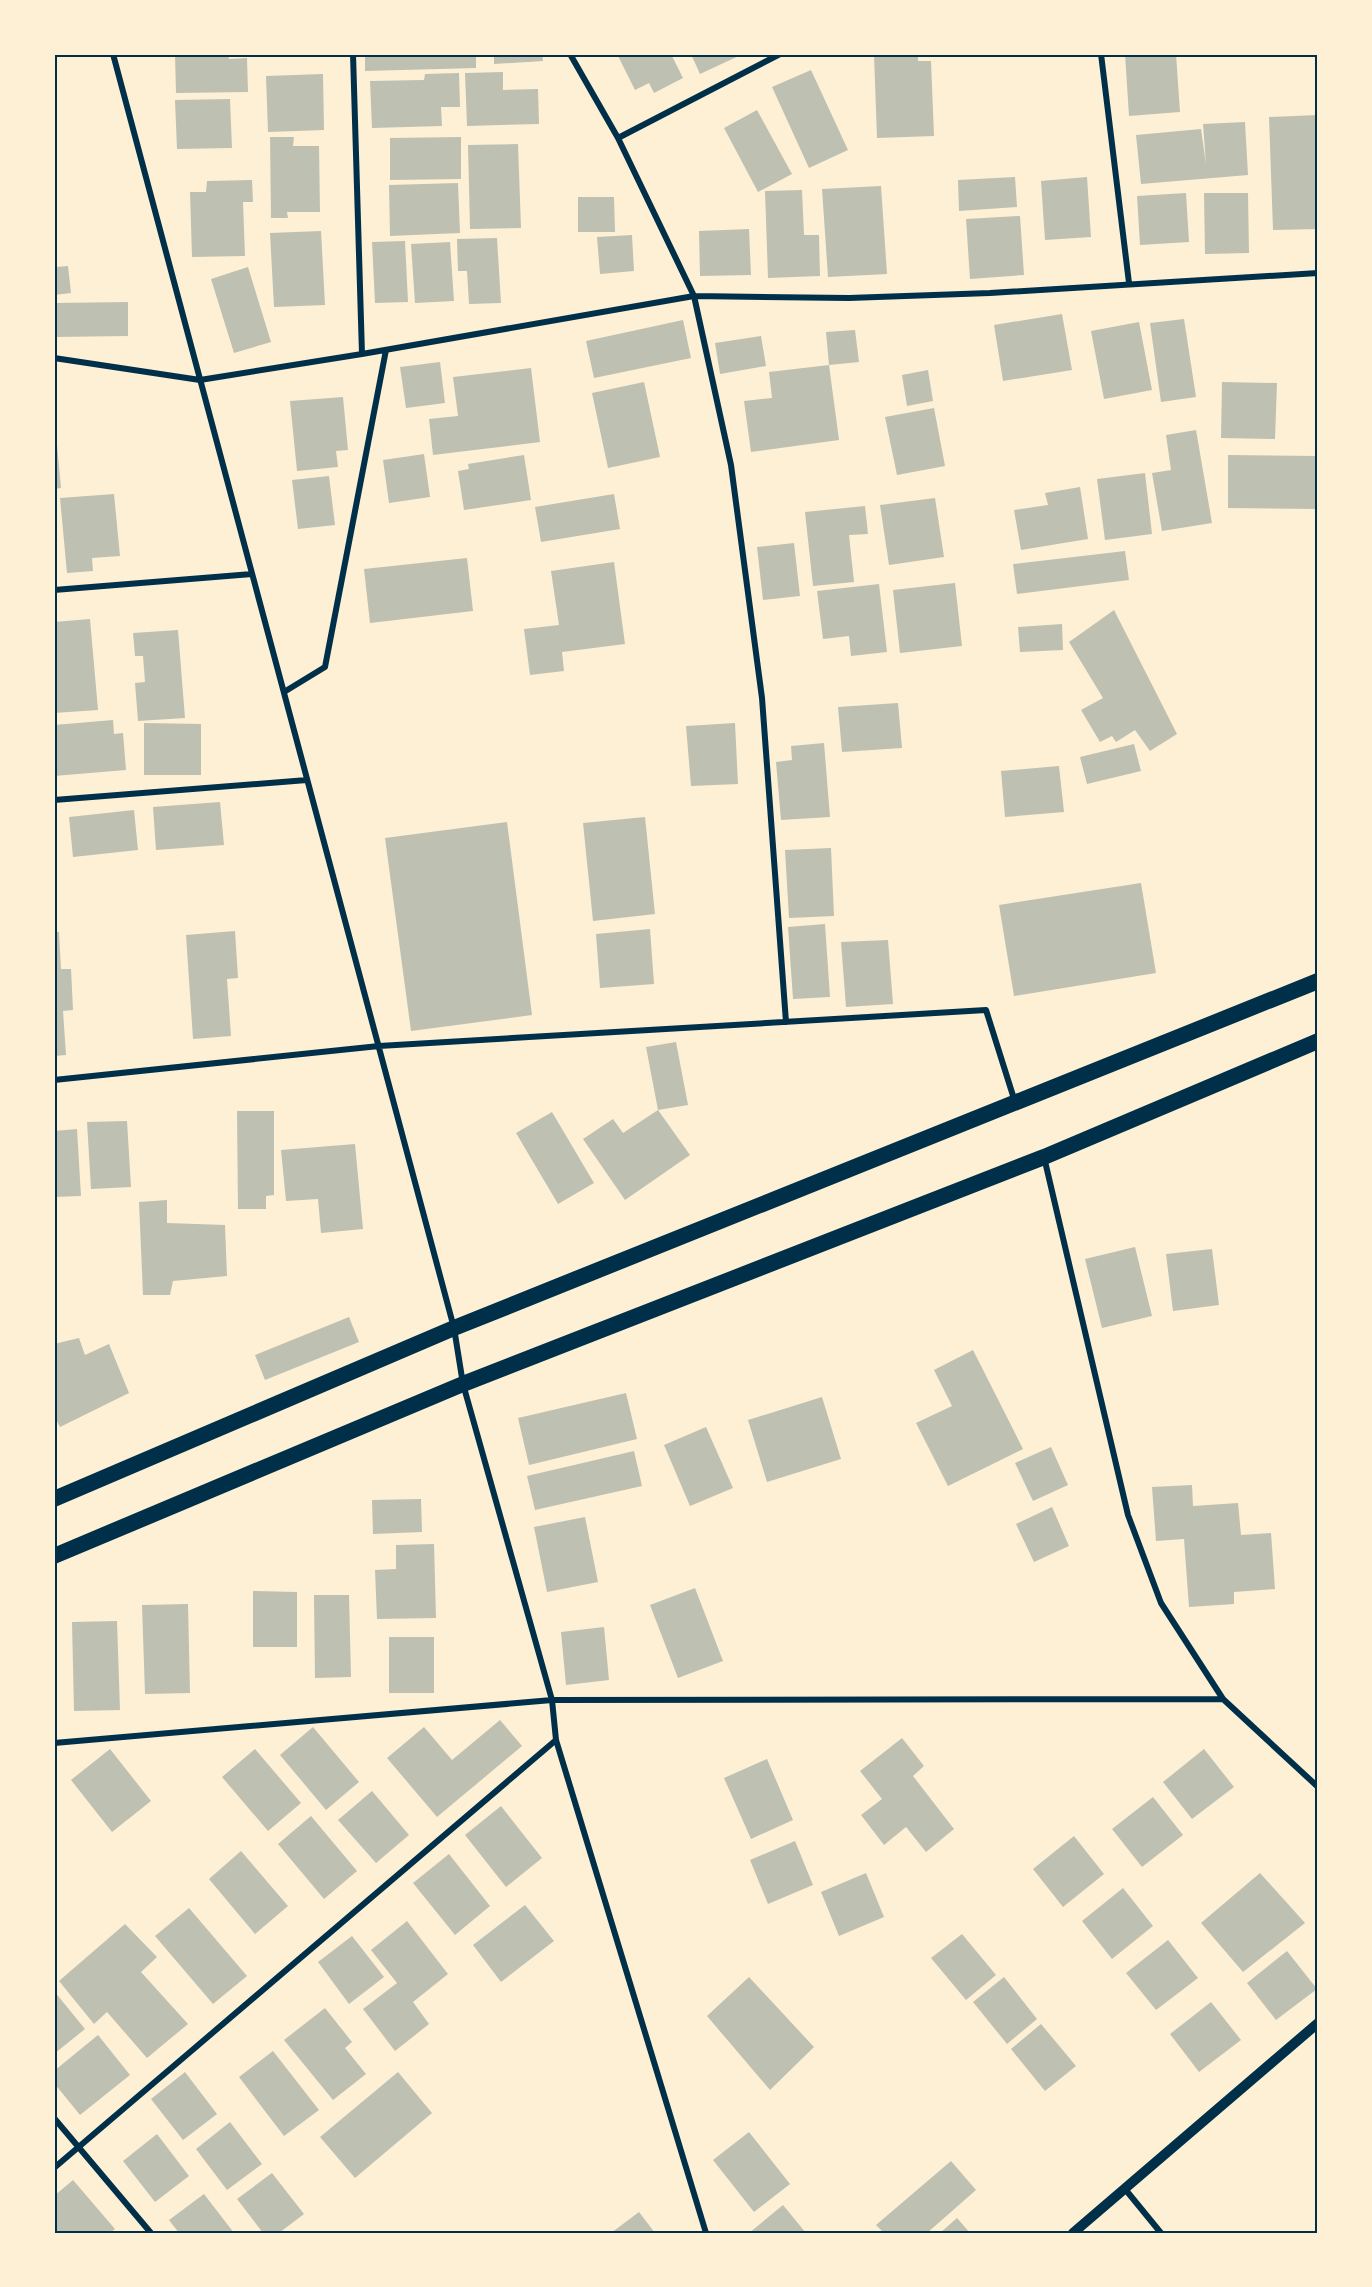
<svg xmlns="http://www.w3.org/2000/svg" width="1372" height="2287" viewBox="0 0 1372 2287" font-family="Spectral,serif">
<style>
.building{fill:#bec0b2}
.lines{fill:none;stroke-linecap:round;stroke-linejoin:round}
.minor{stroke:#003049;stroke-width:6}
.tertiary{stroke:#003049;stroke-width:10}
.trunk{stroke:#003049;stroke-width:16}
.neatline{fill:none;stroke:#003049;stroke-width:2}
</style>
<rect width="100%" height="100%" fill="#fdf0d5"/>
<path class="building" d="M 175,54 L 228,54 L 229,59 L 247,58 L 248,92 L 176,93 Z
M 365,54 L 476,54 L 476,68 L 365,71 Z
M 494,54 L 542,54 L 543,61 L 494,64 Z
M 617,54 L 671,54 L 683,78 L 654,93 L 649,83 L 635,90 Z
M 691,54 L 743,54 L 700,74 Z
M 874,54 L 918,54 L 918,61 L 931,61 L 934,136 L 877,138 Z
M 1125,54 L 1176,54 L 1180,112 L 1129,116 Z
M 811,70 L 848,150 L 809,168 L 772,87 Z
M 503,72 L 503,90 L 538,89 L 539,124 L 467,126 L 465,73 Z
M 459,73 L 460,107 L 441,107 L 442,126 L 372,128 L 370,81 L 424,80 L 425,74 Z
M 323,74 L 324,130 L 268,132 L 266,76 Z
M 230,99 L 232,148 L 177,149 L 175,100 Z
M 757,110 L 792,174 L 758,192 L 724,128 Z
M 1318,115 L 1318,229 L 1273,230 L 1269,117 Z
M 1245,122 L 1248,175 L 1141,184 L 1136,135 L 1201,129 L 1206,164 L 1203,124 Z
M 270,137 L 294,137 L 293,146 L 319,146 L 320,212 L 287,212 L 288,218 L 271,218 Z
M 461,137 L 461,179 L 390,180 L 390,138 Z
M 518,144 L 521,228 L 470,229 L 468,145 Z
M 1015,177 L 1017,207 L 959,211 L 958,180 Z
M 1087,177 L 1091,237 L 1045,240 L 1041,181 Z
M 252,180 L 253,202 L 243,202 L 245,256 L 192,257 L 190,192 L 206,192 L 207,181 Z
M 458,183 L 460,233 L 390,236 L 389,185 Z
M 881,186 L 887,274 L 828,277 L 822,189 Z
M 802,190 L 804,235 L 819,235 L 820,276 L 768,278 L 765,191 Z
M 1186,193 L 1189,242 L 1140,245 L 1137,196 Z
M 1204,193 L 1248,193 L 1249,253 L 1205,254 Z
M 578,197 L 614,197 L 615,232 L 578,232 Z
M 1020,216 L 1024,275 L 970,279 L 966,219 Z
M 749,229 L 751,275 L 700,276 L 699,231 Z
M 321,231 L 325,305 L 274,307 L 270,233 Z
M 632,235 L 634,271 L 600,274 L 597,237 Z
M 497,238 L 501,303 L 469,304 L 467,271 L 458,271 L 457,239 Z
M 405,241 L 408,302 L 375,303 L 372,242 Z
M 450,242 L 454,301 L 415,303 L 411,244 Z
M 54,263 L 56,267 L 68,266 L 71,293 L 54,295 Z
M 248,267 L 271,342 L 234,353 L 211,279 Z
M 128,302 L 128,336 L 54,337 L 54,303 Z
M 1062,314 L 1072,370 L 1003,381 L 994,325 Z
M 1184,319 L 1196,397 L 1161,402 L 1150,323 Z
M 683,320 L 691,358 L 594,378 L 586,341 Z
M 1139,322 L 1152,390 L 1104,399 L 1091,331 Z
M 855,330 L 859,362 L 829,365 L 826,332 Z
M 761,336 L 766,366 L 720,374 L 715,343 Z
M 440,362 L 445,403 L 406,408 L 400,367 Z
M 829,365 L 839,440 L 751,452 L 744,401 L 772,398 L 769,372 Z
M 531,368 L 540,442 L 433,455 L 429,419 L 458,416 L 453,377 Z
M 928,370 L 933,401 L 907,406 L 902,375 Z
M 644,382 L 660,457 L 608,468 L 592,393 Z
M 1222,382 L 1277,383 L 1275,439 L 1221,438 Z
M 343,397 L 348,450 L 336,451 L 338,467 L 297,471 L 290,401 Z
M 934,408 L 945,466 L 897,475 L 885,417 Z
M 1196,430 L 1212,523 L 1162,531 L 1152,473 L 1171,470 L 1166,435 Z
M 54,434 L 56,434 L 61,488 L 54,489 Z
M 424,454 L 430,497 L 389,503 L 383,460 Z
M 524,455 L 531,500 L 464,510 L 458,471 L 469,469 L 468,464 Z
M 1228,455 L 1317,456 L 1317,509 L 1228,508 Z
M 1145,473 L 1152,534 L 1105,540 L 1097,479 Z
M 329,476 L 335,525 L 298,529 L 292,480 Z
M 1080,487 L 1088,539 L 1021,550 L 1014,510 L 1048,505 L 1045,493 Z
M 114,494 L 120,556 L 92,558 L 93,571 L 67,573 L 60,498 Z
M 614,494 L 620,529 L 541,542 L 535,507 Z
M 935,498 L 944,557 L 889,565 L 880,505 Z
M 865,506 L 868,534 L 849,535 L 854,582 L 813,586 L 805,512 Z
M 794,543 L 800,596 L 763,600 L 757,547 Z
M 1125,551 L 1129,580 L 1017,594 L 1013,564 Z
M 467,558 L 473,611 L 370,623 L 364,569 Z
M 614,562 L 625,644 L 562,652 L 564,671 L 530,675 L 524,629 L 559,625 L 551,571 Z
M 955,583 L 962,646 L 900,653 L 893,590 Z
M 879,584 L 887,652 L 851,656 L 849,636 L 823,639 L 817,591 Z
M 1114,610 L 1177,734 L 1150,751 L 1135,730 L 1116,742 L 1112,736 L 1100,742 L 1081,710 L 1103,698 L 1069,642 Z
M 90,619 L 98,710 L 54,713 L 54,622 Z
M 1062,624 L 1063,650 L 1020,652 L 1018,627 Z
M 178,630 L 185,718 L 138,721 L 135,683 L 145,682 L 143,656 L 135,656 L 133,633 Z
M 898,703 L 902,748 L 842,752 L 838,707 Z
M 113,720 L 114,734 L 123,733 L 126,770 L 54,776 L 54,725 Z
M 144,723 L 201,724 L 201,775 L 144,775 Z
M 735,723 L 738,784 L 691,786 L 686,726 Z
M 824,743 L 830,817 L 781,820 L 776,762 L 792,760 L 791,746 Z
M 1134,744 L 1141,771 L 1087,784 L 1080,757 Z
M 1059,766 L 1064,812 L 1005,817 L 1001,771 Z
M 220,802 L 224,845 L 156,850 L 153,807 Z
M 134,810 L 138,850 L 73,857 L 69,817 Z
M 645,817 L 655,914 L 593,921 L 583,823 Z
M 507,822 L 532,1015 L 411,1031 L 385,838 Z
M 831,848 L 834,916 L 789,918 L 785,850 Z
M 1141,883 L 1156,973 L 1014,996 L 999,905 Z
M 825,924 L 830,997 L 793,999 L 788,927 Z
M 650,929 L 654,984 L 600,988 L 596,934 Z
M 235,931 L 238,978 L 227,979 L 231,1036 L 193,1039 L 186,935 Z
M 54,932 L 59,932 L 61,969 L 71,969 L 73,1010 L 63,1011 L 66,1055 L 54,1056 Z
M 888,940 L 893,1004 L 846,1007 L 841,942 Z
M 676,1042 L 688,1105 L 658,1110 L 646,1047 Z
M 658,1110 L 690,1155 L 625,1200 L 583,1139 L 613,1119 L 623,1133 Z
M 237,1111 L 274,1111 L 274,1195 L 266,1196 L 266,1209 L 238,1209 Z
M 552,1112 L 594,1183 L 558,1204 L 516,1133 Z
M 127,1121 L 131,1187 L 91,1189 L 87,1122 Z
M 77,1129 L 81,1196 L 54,1197 L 54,1131 Z
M 355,1144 L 363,1229 L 321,1233 L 318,1199 L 286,1201 L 281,1150 Z
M 167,1200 L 167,1223 L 225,1225 L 227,1276 L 173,1281 L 170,1295 L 143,1295 L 139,1202 Z
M 1135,1247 L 1152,1316 L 1102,1328 L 1085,1259 Z
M 1212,1249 L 1219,1305 L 1173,1311 L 1166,1254 Z
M 349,1317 L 359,1342 L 265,1380 L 255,1355 Z
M 79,1338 L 85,1355 L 109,1344 L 129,1393 L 60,1427 L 54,1416 L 54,1344 Z
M 973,1350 L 1023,1449 L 948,1486 L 916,1423 L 952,1406 L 934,1370 Z
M 626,1393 L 637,1439 L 529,1465 L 518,1418 Z
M 822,1397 L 841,1459 L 767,1482 L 748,1420 Z
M 706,1427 L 733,1488 L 690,1506 L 664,1445 Z
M 1051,1447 L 1068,1485 L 1033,1501 L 1015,1463 Z
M 634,1451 L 642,1486 L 535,1510 L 527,1476 Z
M 1192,1485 L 1193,1506 L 1238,1503 L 1241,1535 L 1271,1533 L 1275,1589 L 1234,1592 L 1234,1604 L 1189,1607 L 1184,1539 L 1156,1541 L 1152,1487 Z
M 421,1499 L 422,1532 L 373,1534 L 372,1500 Z
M 1052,1507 L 1069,1546 L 1034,1562 L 1016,1524 Z
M 585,1517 L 598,1582 L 547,1592 L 534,1527 Z
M 434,1544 L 436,1618 L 377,1619 L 375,1570 L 396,1569 L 396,1545 Z
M 695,1588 L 723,1661 L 678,1678 L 650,1605 Z
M 253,1591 L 297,1592 L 297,1647 L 253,1647 Z
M 314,1595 L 349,1595 L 351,1677 L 315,1678 Z
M 188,1604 L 190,1693 L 145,1694 L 142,1605 Z
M 117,1621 L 120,1710 L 74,1711 L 72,1622 Z
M 604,1627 L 609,1680 L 566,1685 L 561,1632 Z
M 389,1637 L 434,1637 L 434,1693 L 389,1693 Z
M 500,1720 L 522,1746 L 437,1817 L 387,1758 L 424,1727 L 452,1760 Z
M 313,1727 L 359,1782 L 326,1810 L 280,1755 Z
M 902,1738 L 924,1766 L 913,1776 L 954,1829 L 926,1852 L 906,1827 L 884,1845 L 861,1815 L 882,1799 L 860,1771 Z
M 110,1749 L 151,1801 L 112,1832 L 71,1780 Z
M 255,1749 L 301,1803 L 268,1831 L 222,1777 Z
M 1204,1749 L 1234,1787 L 1192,1819 L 1163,1782 Z
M 767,1759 L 793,1820 L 751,1839 L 724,1778 Z
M 372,1791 L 409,1835 L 376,1863 L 338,1820 Z
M 1153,1797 L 1183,1835 L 1142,1867 L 1112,1829 Z
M 501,1806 L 542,1858 L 506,1887 L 465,1835 Z
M 311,1816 L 357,1871 L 324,1899 L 278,1844 Z
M 1074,1836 L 1104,1874 L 1063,1907 L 1033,1869 Z
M 795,1841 L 813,1885 L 768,1904 L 750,1860 Z
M 241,1851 L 288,1906 L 255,1934 L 209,1879 Z
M 449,1854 L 490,1906 L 455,1935 L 413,1883 Z
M 866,1873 L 884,1917 L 839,1936 L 821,1892 Z
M 1260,1873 L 1305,1923 L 1243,1972 L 1201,1923 Z
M 1123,1888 L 1153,1926 L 1112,1959 L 1082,1921 Z
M 525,1905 L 554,1941 L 501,1982 L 473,1945 Z
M 189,1908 L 247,1976 L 213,2004 L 155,1936 Z
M 407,1921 L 448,1974 L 413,2002 L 429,2024 L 395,2051 L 363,2009 L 397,1983 L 371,1950 Z
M 125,1924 L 157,1957 L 141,1972 L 188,2024 L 147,2058 L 107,2012 L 94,2024 L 59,1981 Z
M 962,1934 L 996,1975 L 966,2000 L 931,1958 Z
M 352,1936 L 384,1977 L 349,2004 L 318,1962 Z
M 1168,1940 L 1198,1978 L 1156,2010 L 1126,1973 Z
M 1287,1951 L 1317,1989 L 1276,2020 L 1247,1983 Z
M 749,1977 L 814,2047 L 770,2090 L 707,2016 Z
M 1004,1977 L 1037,2019 L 1007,2044 L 973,2002 Z
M 54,1991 L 85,2029 L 54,2054 Z
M 1211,2002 L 1241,2040 L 1199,2072 L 1170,2034 Z
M 325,2008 L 352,2042 L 345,2048 L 366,2074 L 333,2100 L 284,2040 Z
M 1041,2024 L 1076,2066 L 1045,2091 L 1011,2049 Z
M 98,2035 L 130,2075 L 80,2115 L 54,2083 L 54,2071 Z
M 273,2051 L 319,2110 L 284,2136 L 239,2077 Z
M 185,2072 L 217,2114 L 183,2140 L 151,2099 Z
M 398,2072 L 432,2113 L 355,2178 L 320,2137 Z
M 230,2122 L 262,2164 L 227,2190 L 196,2149 Z
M 749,2132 L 790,2184 L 754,2212 L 713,2160 Z
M 157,2134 L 189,2176 L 155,2202 L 123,2161 Z
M 951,2161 L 976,2190 L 927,2233 L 884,2233 L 876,2225 Z
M 272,2173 L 304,2214 L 279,2233 L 263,2233 L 237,2199 Z
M 73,2180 L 115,2229 L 110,2233 L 59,2233 L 54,2227 L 54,2196 Z
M 204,2194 L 234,2233 L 179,2233 L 169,2220 Z
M 783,2205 L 806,2233 L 749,2233 Z
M 639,2212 L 655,2233 L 611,2233 Z
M 957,2218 L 970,2233 L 940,2233 Z"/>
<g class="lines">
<path class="minor" d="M 113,54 L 454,1328 L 463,1384 L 552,1700 L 556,1740 L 706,2233
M 353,54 L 362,354
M 570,54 L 618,138 L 694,296 L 731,465 L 762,698 L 786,1022
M 1101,54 L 1129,283
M 618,138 L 780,54
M 54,358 L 200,380 L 362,354 L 694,296 L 849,298 L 990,293 L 1318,273
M 54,590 L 252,574
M 284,692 L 325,667 L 386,350
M 54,800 L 307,780
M 54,1080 L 379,1046 L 986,1010 L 1015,1102
M 1044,1157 L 1128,1515 L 1161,1603 L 1223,1699 L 1318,1787
M 54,1743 L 552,1700 L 1223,1699
M 54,2118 L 151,2233
M 54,2168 L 556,1740
M 1125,2189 L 1161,2233"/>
<path class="tertiary" d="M 1073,2233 L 1318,2023"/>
<path class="trunk" d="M 54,1499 L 454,1328 L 1318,981
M 54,1556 L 463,1384 L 1044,1157 L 1318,1041"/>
</g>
<rect width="1372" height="2287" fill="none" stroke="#fdf0d5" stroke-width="111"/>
<rect x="56" y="56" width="1260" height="2176" class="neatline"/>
</svg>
